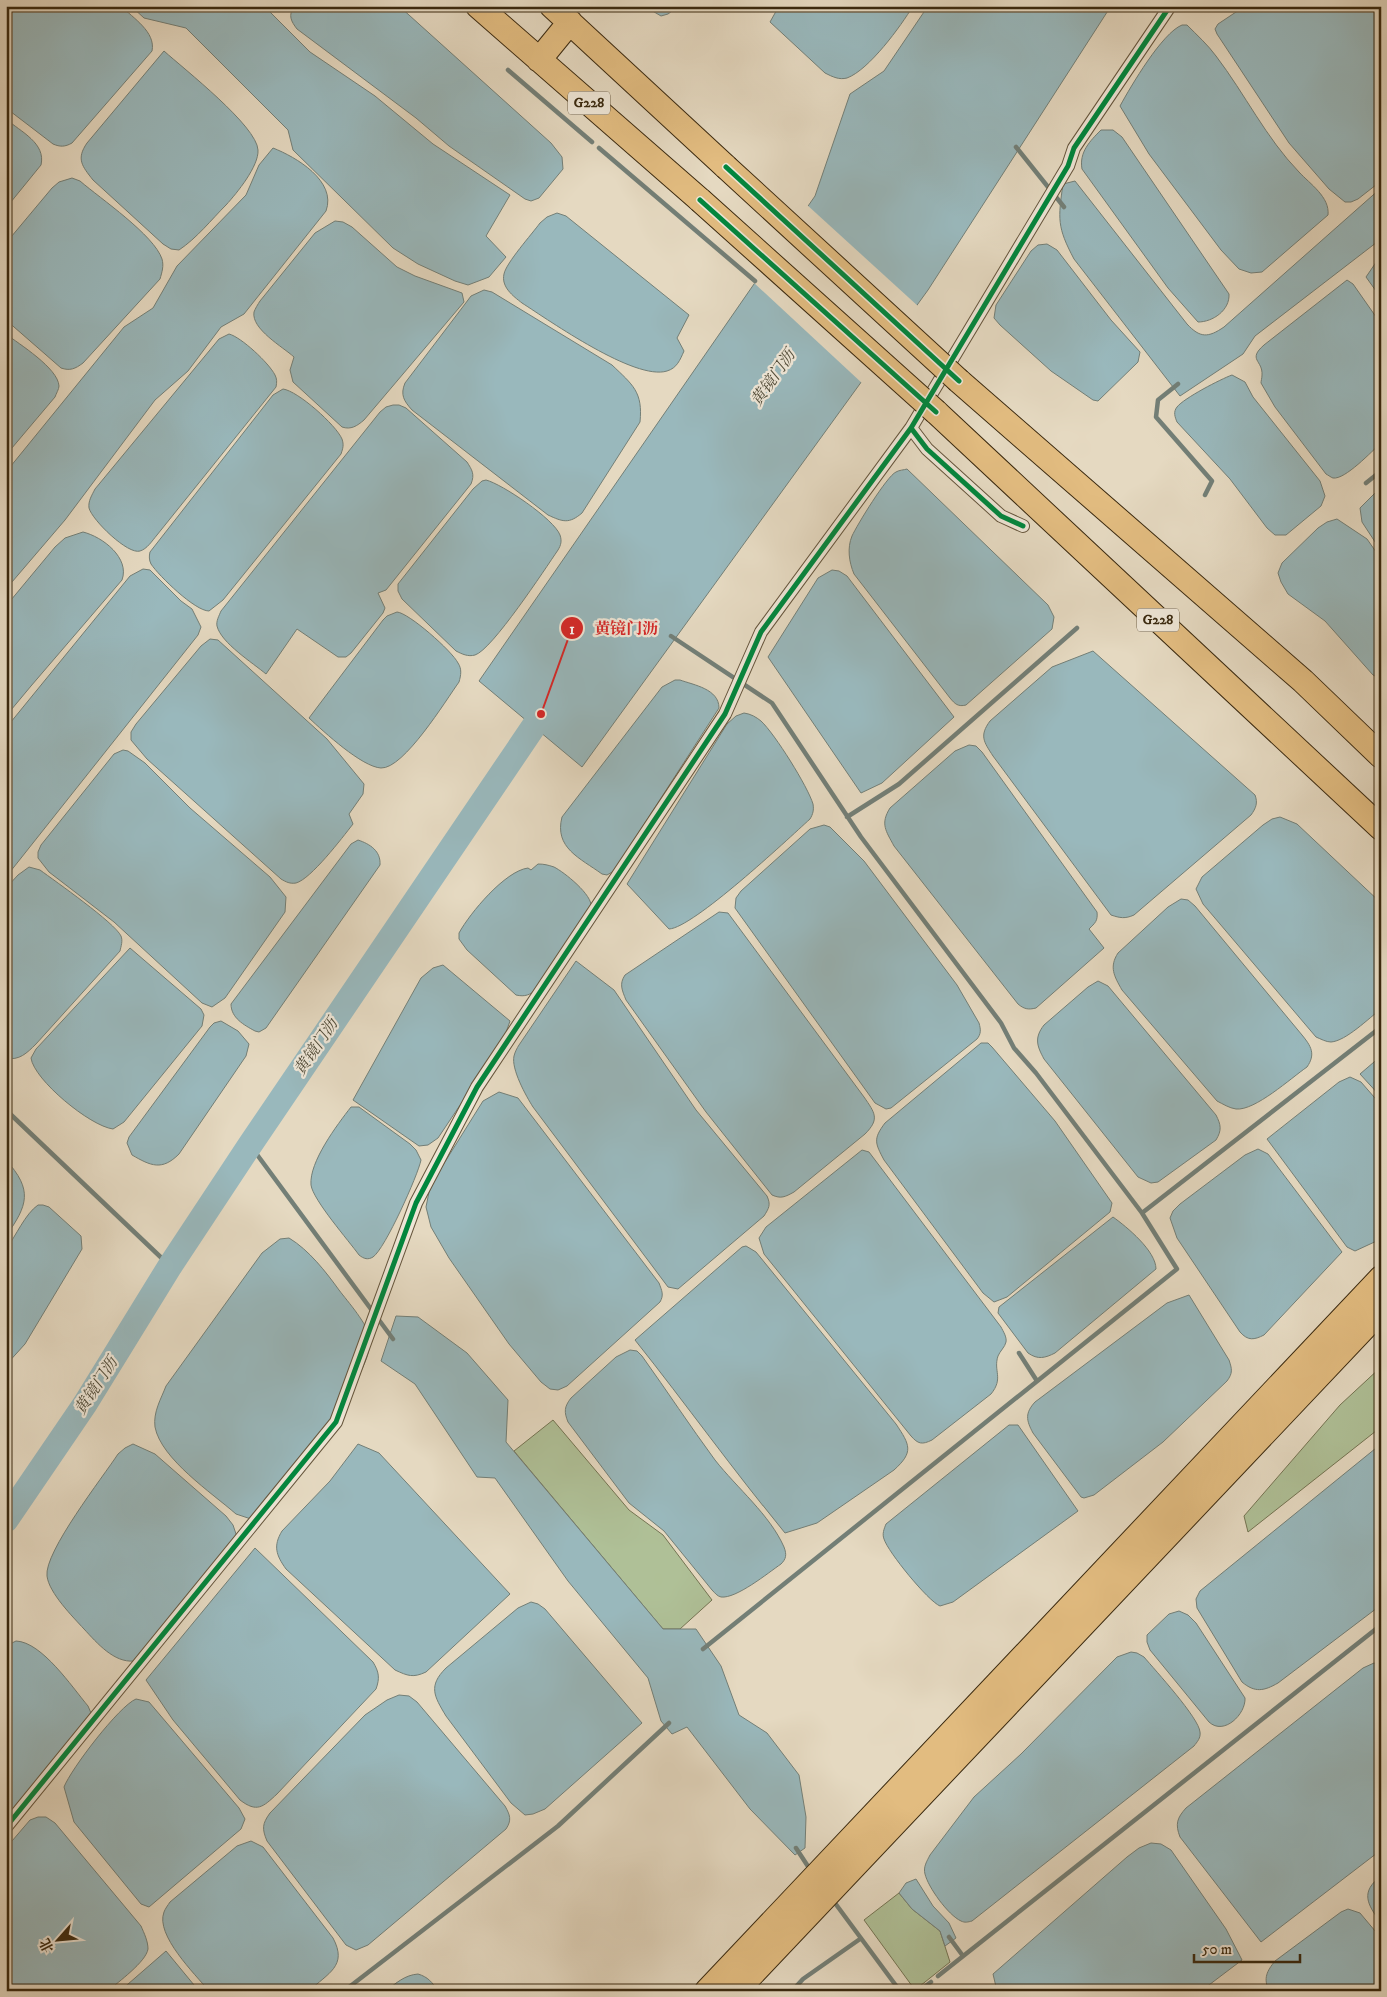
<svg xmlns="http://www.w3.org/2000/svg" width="1387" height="1997" viewBox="0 0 1387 1997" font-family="'IM FELL DW Pica','Noto Serif SC',serif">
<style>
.green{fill:#afc097;stroke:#747453}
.water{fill:#99b8bc;stroke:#737f77}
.pier{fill:#e5d9c1}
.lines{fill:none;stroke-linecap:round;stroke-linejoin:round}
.stream{stroke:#737f77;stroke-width:4.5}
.river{stroke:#99b8bc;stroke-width:25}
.street-casing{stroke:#65553c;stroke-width:14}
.highway-casing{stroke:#3a290f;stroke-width:26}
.street{stroke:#eee6d7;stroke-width:12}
.highway{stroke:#e2bc80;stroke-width:24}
.highway-bridge-casing{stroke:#3a290f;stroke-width:26;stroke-linecap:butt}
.highway-bridge{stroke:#e2bc80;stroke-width:24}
.cycleway-casing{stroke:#eee6d7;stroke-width:8}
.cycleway{stroke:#00873e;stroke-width:5}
.labels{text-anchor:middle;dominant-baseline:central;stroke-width:4.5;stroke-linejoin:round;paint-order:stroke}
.shield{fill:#eee6d7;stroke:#70624b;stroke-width:1}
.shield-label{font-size:14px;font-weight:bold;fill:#3a290f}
.water-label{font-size:16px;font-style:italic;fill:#524d3a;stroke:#eee6d7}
.leader{fill:none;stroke:#d62828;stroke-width:2}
.callout-dot{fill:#d62828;stroke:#eee6d7;stroke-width:2}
.mark-label{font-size:15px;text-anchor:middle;font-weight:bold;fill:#fff}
.callout-label{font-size:16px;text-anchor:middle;font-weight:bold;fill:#d62828;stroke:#eee6d7;stroke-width:4.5;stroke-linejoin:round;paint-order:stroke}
</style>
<rect width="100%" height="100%" fill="#e5d9c1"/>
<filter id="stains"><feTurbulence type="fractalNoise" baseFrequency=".004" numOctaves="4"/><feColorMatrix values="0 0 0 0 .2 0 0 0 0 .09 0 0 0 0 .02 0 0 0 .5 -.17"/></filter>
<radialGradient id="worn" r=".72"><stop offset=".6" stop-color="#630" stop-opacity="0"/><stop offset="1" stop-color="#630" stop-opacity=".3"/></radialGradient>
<path class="green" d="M 1381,1367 L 1381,1427 L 1248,1532 L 1244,1516 L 1340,1405 Z
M 553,1420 L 629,1510 L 663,1535 L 712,1600 L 680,1629 L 663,1629 L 514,1451 Z
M 899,1893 L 912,1909 L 940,1931 L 950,1962 L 915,1990 L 864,1920 Z"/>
<path class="water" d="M 6,6 L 121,6 C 133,18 156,32 152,51 L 72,143 C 65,147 60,147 53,144 L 6,108 Z
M 131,6 L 264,6 L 310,52 L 375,96 L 433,144 L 510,195 L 486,236 L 506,257 L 489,277 L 468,285 L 455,281 L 418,264 L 393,248 L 293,150 L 288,130 L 186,28 L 144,18 Z
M 294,6 L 399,6 L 551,143 L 562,157 L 563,169 L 539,198 L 531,201 L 525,199 L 449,146 L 416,118 L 297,29 C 291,21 288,16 294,6 Z
M 644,6 L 679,6 L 668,14 L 661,16 Z
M 779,6 L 913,6 C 901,26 869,70 847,78 C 839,80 833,77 825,73 L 770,22 Z
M 928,6 L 1111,6 L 928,290 L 582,767 L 479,681 L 815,196 L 850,94 L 884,71 Z
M 1245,6 L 1381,6 L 1381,181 L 1358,199 L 1351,202 L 1345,202 L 1329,189 L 1289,143 L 1217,34 L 1215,29 L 1218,24 Z
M 1182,25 L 1187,25 C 1197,35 1208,45 1216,56 C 1245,94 1266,138 1299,172 C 1310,184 1330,197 1328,215 L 1262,272 L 1251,273 L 1239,269 L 1221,250 L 1149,154 L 1120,106 C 1131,86 1162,33 1182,25 Z
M 164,51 C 184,69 257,126 258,150 C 259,166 237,193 226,205 C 211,220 197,238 179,250 L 171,249 L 163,244 L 93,180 C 82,166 76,159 87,143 Z
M 6,119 C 21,132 46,143 41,165 L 6,208 Z
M 1101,130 L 1113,130 L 1122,137 L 1229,294 C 1230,310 1213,322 1198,322 L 1168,288 L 1082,169 C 1079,152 1090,141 1101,130 Z
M 273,148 C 296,157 337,181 326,211 L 244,314 L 221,327 L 188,371 L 155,400 L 65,520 L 6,589 L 6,472 L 124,327 L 153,308 L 177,266 L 246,195 L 259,165 Z
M 72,178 L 80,181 C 101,199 154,235 162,259 C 164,266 162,272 160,279 L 83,363 C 75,369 70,371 61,368 L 6,320 L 6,243 L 52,188 L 59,182 Z
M 1075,181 L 1187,324 C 1200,338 1208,338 1224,327 L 1381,188 L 1381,239 L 1255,336 L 1243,354 L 1180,396 L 1074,259 C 1057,227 1058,219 1063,184 Z
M 557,213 L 566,216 L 689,315 L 677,338 L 684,351 C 680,360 677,368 667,371 C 635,381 550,321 522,303 C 513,296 501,287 504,274 C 506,263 532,234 540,223 L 547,217 Z
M 335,221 L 343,222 L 352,227 L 397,267 L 415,276 L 462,293 L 464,302 L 364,420 C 357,426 351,430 342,427 L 293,382 L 290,370 L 294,357 C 283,347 251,329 254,312 C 255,309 258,304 260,301 L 315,233 Z
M 1047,244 L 1057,250 L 1111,320 L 1140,352 L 1138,362 L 1098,401 L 1093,400 L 1051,371 L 1000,325 L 994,318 L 996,305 L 1031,251 L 1038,245 Z
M 1381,255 L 1381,298 L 1366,277 Z
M 1347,280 L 1353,284 L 1381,324 L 1381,443 C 1372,451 1345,480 1333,478 C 1332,478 1328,475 1326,474 L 1275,407 L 1261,383 C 1261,381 1262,378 1262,375 C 1263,360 1247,360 1264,345 Z
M 484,290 L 492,292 L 612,365 C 633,385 643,392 640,422 L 582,513 C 569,524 563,522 548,515 L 412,410 C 404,401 400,395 405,383 L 465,304 L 471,296 Z
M 6,334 C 19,344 58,368 59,386 C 59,389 56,394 55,397 L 6,455 Z
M 229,334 C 241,337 269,363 275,375 C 277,379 277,382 276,387 L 157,535 C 152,541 147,549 140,551 C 128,555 92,520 89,508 C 88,501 92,495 95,489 L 219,339 Z
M 1232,375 L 1245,382 L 1253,397 L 1320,481 L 1325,496 L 1321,506 L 1286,535 L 1275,535 L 1267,528 L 1230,479 L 1177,422 C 1175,417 1173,412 1177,407 C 1184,398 1221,379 1232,375 Z
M 283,389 C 298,391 336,425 342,439 C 344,445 343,448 341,454 L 223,600 L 209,611 C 195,611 159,576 151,564 C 149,560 149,556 150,552 L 273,395 Z
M 393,405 L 399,405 L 406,408 L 467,462 C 472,470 475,474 471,484 L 386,590 L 378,593 L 385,608 L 383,613 L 351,653 L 346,657 L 338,657 L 297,629 L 266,674 C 253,663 221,643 217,626 C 216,621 219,616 221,611 L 380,412 L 386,407 Z
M 907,469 L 1048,605 L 1054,617 L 1052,629 L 966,705 C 958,707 955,704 950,698 L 854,574 C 849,562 847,548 852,536 C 857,525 887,476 896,472 C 899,470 904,470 907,469 Z
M 486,480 C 502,484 554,519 560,535 C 562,541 561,545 558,550 C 545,569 492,650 475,655 C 468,657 462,654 456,651 L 402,599 L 398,591 L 398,584 L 473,489 L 482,481 Z
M 1381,487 L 1381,551 L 1362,522 L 1360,508 Z
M 1337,519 L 1367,539 L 1381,559 L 1381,679 L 1373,675 L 1325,621 L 1288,594 L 1281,582 L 1278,573 L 1282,563 L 1318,528 L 1327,522 Z
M 83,532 C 103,537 130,558 122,580 L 31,686 L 6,716 L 6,606 L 55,547 L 65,538 Z
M 143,569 L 150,570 L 181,601 L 192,609 L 201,627 L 198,635 L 6,877 L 6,728 L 130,576 Z
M 832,570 L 839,571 L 847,576 L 954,717 L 882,783 L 861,793 L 768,657 L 818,578 Z
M 397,612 C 409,613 452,651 458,663 C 462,669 461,675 459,682 C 446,700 404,769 381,768 C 362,767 324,732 309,718 L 383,620 L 387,616 Z
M 210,639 L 218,640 L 327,739 L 364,784 L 363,794 L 349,814 L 353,824 C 342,838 311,879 296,883 C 290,884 286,882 281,879 L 147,759 L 131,740 L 131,732 L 136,724 L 201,646 Z
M 1093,651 L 1255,795 C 1258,803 1256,808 1251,815 L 1134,915 C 1125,919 1120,918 1111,915 L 993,756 C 984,742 979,736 990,721 L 1052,667 Z
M 675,680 L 680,680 C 694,685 719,689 719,708 L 614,871 L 607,875 L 602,874 C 580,858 554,848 562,817 L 662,687 Z
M 744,713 C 751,714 756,717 761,721 C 775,734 808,787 813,804 C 814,810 813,814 810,819 C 787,840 693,928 669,929 L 627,884 L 727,724 L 736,716 Z
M 969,745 L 976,746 L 982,752 L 1097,912 C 1098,921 1095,923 1089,929 L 1104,948 L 1036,1008 C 1028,1010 1024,1009 1018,1004 L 894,846 C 886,831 880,824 890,808 L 955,751 Z
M 123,750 L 128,751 L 145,763 L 190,808 L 270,877 L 286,897 L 285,912 L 225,998 L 212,1007 L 202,1003 L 114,922 L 49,872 L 38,858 L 38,852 L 41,845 L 114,754 Z
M 1280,817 L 1297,824 L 1381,903 L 1381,1009 C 1369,1018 1346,1041 1331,1042 C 1326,1042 1321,1039 1316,1037 L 1203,904 L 1196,889 L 1202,877 L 1263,825 L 1272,819 Z
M 824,825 L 830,827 L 864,861 L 957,985 L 979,1023 C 981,1030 981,1034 977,1039 L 891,1108 L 886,1109 L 875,1103 L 735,908 L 736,898 L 741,891 L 810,829 Z
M 358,840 C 370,844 381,851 380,865 L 266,1028 L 259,1032 L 255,1031 C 244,1025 231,1018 231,1004 L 351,844 Z
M 538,864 C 544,864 548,865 554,867 C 564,872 593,895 591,907 L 537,989 C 530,995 525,997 516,995 L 467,950 L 459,939 L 459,933 C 470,913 505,871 528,868 L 531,870 Z
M 29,867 L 40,870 C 55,881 115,923 121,936 C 123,941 121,946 120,951 L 36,1044 C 27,1053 19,1061 6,1058 L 6,888 L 18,875 Z
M 1181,899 L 1188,900 L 1195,906 L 1302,1035 C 1311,1046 1316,1054 1307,1067 C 1291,1078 1255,1111 1236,1109 C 1229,1108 1223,1104 1217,1101 L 1122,990 C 1114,976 1109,967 1118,953 L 1168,907 Z
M 719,912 L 728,913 L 864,1097 C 875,1113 880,1119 865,1134 L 794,1192 C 785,1197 781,1199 772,1195 L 706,1112 L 626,1000 C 622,990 619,984 625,975 Z
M 130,948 L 201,1009 L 204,1015 L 202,1026 L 124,1122 L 113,1129 C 90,1126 34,1080 31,1058 L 36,1049 Z
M 576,961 L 614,990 L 696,1110 L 767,1196 C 771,1205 769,1208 764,1216 L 678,1289 L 668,1287 L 533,1107 C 526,1096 511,1069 514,1056 C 515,1052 517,1048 519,1045 Z
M 443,965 L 510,1021 L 503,1041 L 438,1138 L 428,1145 L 419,1146 L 353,1100 L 421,978 L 433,968 Z
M 1098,981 L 1108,986 L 1216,1115 C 1221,1125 1222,1130 1216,1140 L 1158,1182 L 1151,1183 L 1138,1177 L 1044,1059 C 1037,1046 1034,1038 1044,1025 L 1088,987 Z
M 221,1021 L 238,1031 L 249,1044 L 246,1056 L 179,1154 C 162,1171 151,1166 132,1155 L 127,1143 L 129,1137 L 210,1027 L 214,1023 Z
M 981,1043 L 988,1043 L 992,1047 L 1055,1121 L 1112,1203 L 1110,1212 L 1007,1297 L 994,1302 L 983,1293 L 884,1160 C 875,1143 873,1139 885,1123 Z
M 1381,1056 L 1381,1097 L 1360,1074 Z
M 1350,1077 L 1361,1082 L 1381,1105 L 1381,1239 L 1355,1251 L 1347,1247 L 1267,1139 L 1339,1082 Z
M 499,1092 L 518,1098 L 659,1283 C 662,1291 664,1295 660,1302 L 567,1386 L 558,1390 L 550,1389 L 541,1382 L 509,1344 L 449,1258 L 431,1227 L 426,1207 L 429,1192 L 438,1173 L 483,1101 Z
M 351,1107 L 359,1107 L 410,1144 L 416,1150 L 421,1160 C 418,1175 385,1249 373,1257 C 368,1260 364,1259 359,1255 C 349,1241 313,1200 311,1185 C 309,1162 337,1125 351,1107 Z
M 1258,1149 L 1268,1154 L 1342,1252 L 1264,1335 C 1254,1340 1248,1341 1240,1332 L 1177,1238 L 1170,1218 L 1173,1211 L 1180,1204 L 1245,1155 Z
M 862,1150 L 869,1152 L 1001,1327 C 1003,1331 1007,1337 1006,1342 C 1005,1347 1000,1351 998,1356 C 993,1371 1004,1378 991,1394 L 932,1440 C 922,1445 918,1444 911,1436 L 764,1254 L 759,1238 L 766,1227 Z
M 6,1160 C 33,1190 28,1205 6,1236 Z
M 38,1205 L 43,1205 L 49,1207 L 81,1236 L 82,1249 L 25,1344 L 6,1365 L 6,1249 C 16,1236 25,1214 38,1205 Z
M 1113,1217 C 1127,1227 1156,1251 1156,1269 L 1055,1353 C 1045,1358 1038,1360 1028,1353 L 998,1313 L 999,1307 Z
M 289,1238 C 309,1250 326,1272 339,1290 C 348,1302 368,1324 370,1339 C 373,1380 279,1484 251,1519 L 236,1514 C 212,1493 161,1459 155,1427 C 153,1412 161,1399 166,1386 L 262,1253 L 280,1239 Z
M 746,1246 L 756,1252 L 896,1424 C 910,1445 914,1452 894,1470 L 817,1523 L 785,1533 C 733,1470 686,1404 635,1340 L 742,1247 Z
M 1189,1295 L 1229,1360 C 1232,1369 1233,1373 1227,1381 L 1163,1442 L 1094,1495 L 1084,1498 L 1081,1497 L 1033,1433 C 1026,1420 1025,1413 1035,1402 L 1167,1303 Z
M 396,1316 L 418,1317 L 467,1353 L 508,1400 L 506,1442 L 663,1629 L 696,1629 L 721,1666 L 739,1715 L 767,1733 L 799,1775 L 806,1817 L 805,1848 L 795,1855 L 750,1809 L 687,1727 L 672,1734 L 661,1721 L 648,1678 L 568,1581 L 495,1478 L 477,1477 L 415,1384 L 381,1361 Z
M 630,1350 L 637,1351 L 642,1356 C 667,1391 690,1426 715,1460 C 737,1488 770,1515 784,1547 C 787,1555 786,1559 781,1564 C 768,1573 736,1599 721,1597 C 717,1596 715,1593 712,1590 L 664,1531 L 629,1503 L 568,1422 C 564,1412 564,1407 571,1398 L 616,1357 Z
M 1009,1425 L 1018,1425 L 1078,1511 L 953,1602 L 940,1606 C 928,1601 888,1552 884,1539 C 882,1534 884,1529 886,1524 Z
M 133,1444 L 155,1454 L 226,1516 L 233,1525 L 238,1540 L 134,1661 C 114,1663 97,1643 84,1629 C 73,1617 49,1593 47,1576 C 44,1552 103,1477 118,1454 L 125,1448 Z
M 358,1444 L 379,1453 L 510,1594 L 426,1672 C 413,1678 408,1676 395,1670 L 286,1569 C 276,1555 273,1546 282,1531 L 330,1481 Z
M 1381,1444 L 1381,1605 L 1278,1683 C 1264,1691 1255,1693 1242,1682 L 1197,1608 L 1196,1599 L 1200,1591 Z
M 255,1548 L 373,1662 C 379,1672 380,1678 376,1689 L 277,1794 C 263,1807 257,1813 240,1800 L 173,1720 L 146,1680 Z
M 531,1602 L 538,1604 L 545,1609 L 642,1723 L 545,1809 L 533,1814 L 525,1815 L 511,1803 L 446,1716 C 434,1696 428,1686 446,1668 L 518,1608 Z
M 1179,1611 L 1188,1615 L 1196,1623 L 1245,1698 C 1246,1714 1224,1736 1209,1722 L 1150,1650 L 1147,1642 L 1147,1635 L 1169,1614 Z
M 16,1641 C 42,1642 72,1687 88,1706 L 91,1713 L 6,1823 L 6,1646 Z
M 1131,1652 L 1137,1653 L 1144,1657 C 1155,1670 1199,1718 1200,1732 C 1201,1738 1197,1742 1194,1746 L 972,1921 C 968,1922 965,1923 961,1921 C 948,1915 928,1887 925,1874 C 923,1867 927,1861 930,1855 L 974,1797 L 1021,1754 L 1117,1657 Z
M 1374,1663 L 1381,1665 L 1381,1850 L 1261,1942 L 1180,1837 C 1175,1824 1177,1818 1186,1808 L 1363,1668 Z
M 399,1695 L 409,1696 L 417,1702 L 505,1806 C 510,1815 512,1820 506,1829 L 368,1945 L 356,1950 L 346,1945 L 267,1841 C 262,1829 262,1824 270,1813 L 365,1715 L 387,1700 Z
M 136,1699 L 149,1702 L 239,1808 L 245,1819 L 241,1829 L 149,1907 L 141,1904 L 74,1822 L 64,1787 C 71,1769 119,1706 136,1699 Z
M 38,1817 L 46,1817 L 55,1823 L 141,1926 C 144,1933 148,1941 148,1949 C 146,1962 118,1982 108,1991 L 15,1991 L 6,1980 L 6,1848 L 30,1820 Z
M 251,1841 L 263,1847 L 333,1938 C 348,1966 328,1973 309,1991 L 209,1991 C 195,1974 155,1935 164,1912 C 165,1909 168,1905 170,1902 L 237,1846 Z
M 1151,1843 L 1161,1844 L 1171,1850 L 1226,1929 L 1242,1960 L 1201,1991 L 997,1991 L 993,1974 L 1127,1857 L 1139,1848 Z
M 1381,1876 L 1381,1923 C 1367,1904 1360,1892 1381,1876 Z
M 916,1879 L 933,1906 L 949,1923 L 956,1938 L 945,1946 L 940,1931 L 912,1909 L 899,1893 L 906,1883 Z
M 1348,1909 L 1360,1913 L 1381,1938 L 1381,1991 L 1269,1991 C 1263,1978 1267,1971 1275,1961 L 1341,1912 Z
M 166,1951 L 199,1991 L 120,1991 Z
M 418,1974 C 428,1977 432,1982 438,1991 L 386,1991 C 396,1983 405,1975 418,1974 Z"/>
<path class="pier" d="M 806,204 L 919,307 L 863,384 L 753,282 Z"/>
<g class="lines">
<path class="stream" d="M 508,70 L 592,142
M 1016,147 L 1064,207
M 599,148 L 755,281
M 1178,384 L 1158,400 L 1156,417 L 1212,481 L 1205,495
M 1366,483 L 1381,471
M 671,636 L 772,703 L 861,837 L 1001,1023 L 1014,1048 L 1036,1073 L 1142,1213 L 1177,1269 L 703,1649
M 847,817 L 899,784 L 1077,628
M 6,1110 L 170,1266
M 250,1145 L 393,1339
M 1142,1213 L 1381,1027
M 1019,1353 L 1037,1381
M 796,1848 L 811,1871
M 832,1899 L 900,1991
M 949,1937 L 963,1956
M 938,1976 L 1381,1625
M 344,1991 L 558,1826 L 669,1723
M 792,1991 L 803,1979 L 860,1939
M 919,1991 L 931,1982"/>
<path class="river" d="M 6,1520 L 85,1404 L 170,1266 L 250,1145 L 553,698"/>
<defs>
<path id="street" d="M 911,428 L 1068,166 L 1074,148 L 1170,6
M 6,1827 L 336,1422 L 416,1203 L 477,1087 L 725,714 L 761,632 L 911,428 L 927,449 L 1001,516 L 1023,526"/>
<path id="highway" d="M 478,6 L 700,200
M 552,6 L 726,167
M 539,60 L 570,22
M 959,381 L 1303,681 L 1381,756
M 936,412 L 1381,828
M 707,1991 L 1381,1278
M 736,1991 L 1381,1310"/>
</defs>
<use href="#street" class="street-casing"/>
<use href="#highway" class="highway-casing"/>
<use href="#street" class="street"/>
<use href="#highway" class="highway"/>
<defs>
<path id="highway-bridge" d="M 726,167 L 959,381
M 700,200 L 936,412"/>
</defs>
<use href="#highway-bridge" class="highway-bridge-casing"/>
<use href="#highway-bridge" class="highway-bridge"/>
<defs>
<path id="cycleway" d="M 726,167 L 959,381
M 700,200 L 936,412
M 911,428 L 1068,166 L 1074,148 L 1170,6
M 6,1827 L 336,1422 L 416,1203 L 477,1087 L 725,714 L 761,632 L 911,428 L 927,449 L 1001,516 L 1023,526"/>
</defs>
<use href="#cycleway" class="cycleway-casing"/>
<use href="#cycleway" class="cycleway"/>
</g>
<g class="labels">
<g class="shield">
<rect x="568" y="91.5" width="42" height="23" rx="4"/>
<rect x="1137" y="608.5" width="42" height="23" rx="4"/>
</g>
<g class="shield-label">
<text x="589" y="103">G228</text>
<text x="1158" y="620">G228</text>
</g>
<g class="water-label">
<text transform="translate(773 378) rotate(-55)">黄镜门沥</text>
<text transform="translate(316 1047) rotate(-56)">黄镜门沥</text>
<text transform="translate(96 1386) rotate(-57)">黄镜门沥</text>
</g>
</g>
<path class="leader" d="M541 714L572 628"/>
<g class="callout-dot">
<circle cx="541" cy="714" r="5"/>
<circle cx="572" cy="628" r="12"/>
</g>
<g class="mark-label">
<text x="572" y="634">1</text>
</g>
<g class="callout-label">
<text x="626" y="634">黄镜门沥</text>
</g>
<rect width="1387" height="1997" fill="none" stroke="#e5d9c1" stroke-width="25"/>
<rect x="8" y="8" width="1372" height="1982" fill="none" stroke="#3a290f" stroke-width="2.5"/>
<rect x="12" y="12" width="1362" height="1972" fill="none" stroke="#3a290f"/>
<g transform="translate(58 1940) rotate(243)" stroke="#eee6d7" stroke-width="4" paint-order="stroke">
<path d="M0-4L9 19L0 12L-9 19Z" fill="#3a290f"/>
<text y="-8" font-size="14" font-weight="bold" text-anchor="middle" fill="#3a290f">北</text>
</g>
<path d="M1194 1954v8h106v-8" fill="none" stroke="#3a290f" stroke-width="2.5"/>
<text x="1202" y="1954" font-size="15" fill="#3a290f" stroke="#eee6d7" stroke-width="4" paint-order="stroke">50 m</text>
<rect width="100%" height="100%" filter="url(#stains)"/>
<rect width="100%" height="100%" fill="url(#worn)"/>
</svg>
